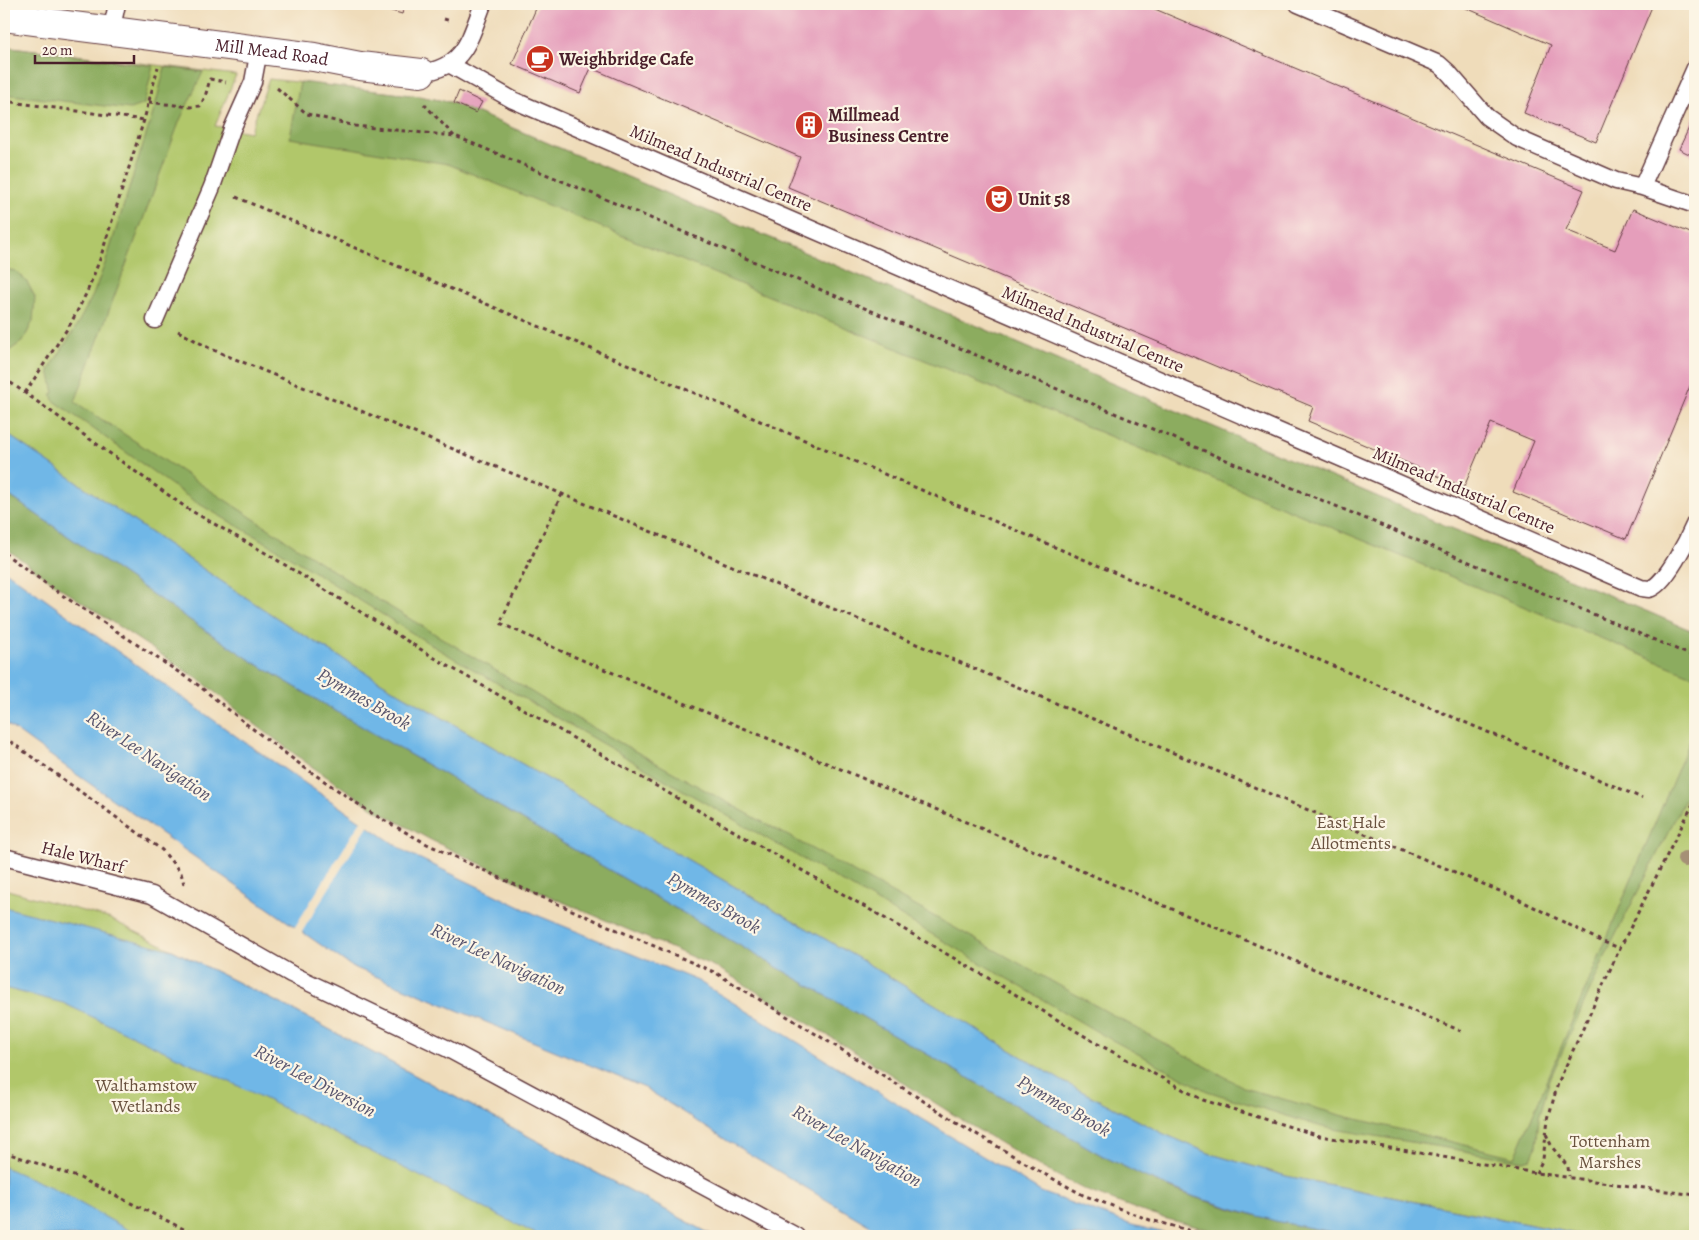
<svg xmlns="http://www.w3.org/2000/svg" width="1699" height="1240" viewBox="0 0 1699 1240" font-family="Alegreya,serif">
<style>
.green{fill:#b1c76b;stroke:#7e734b}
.forest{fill:#8cac5f;stroke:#6b6645}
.water{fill:#6fb7e7;stroke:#5c6b89}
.pier{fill:#efdcba}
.building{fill:#e59ebb}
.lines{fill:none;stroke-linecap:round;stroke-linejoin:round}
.lane-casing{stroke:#633b40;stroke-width:19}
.street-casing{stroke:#633b40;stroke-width:30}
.path{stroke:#633b40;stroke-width:3;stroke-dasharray:4 4;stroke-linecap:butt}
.lane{stroke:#fff;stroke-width:16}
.street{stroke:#fff;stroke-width:28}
.tree{fill:#a59076}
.labels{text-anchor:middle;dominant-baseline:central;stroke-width:4.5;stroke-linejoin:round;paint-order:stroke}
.street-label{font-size:18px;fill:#4a1f2b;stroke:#fcf5e5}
.poi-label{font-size:18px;font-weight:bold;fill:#4a1f2b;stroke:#fcf5e5;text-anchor:start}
.park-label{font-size:18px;fill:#69513e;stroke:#fcf5e5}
.water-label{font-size:19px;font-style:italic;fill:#57546d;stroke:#fcf5e5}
</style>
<rect width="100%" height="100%" fill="#fcf5e5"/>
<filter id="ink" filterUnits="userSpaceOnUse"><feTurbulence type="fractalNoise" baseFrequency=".02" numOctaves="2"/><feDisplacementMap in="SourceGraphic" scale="10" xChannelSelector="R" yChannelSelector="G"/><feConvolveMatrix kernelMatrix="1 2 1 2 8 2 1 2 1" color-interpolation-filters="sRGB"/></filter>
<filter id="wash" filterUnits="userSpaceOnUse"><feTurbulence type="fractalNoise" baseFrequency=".0096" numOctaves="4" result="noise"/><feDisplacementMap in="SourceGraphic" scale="20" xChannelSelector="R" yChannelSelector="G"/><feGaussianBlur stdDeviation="1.12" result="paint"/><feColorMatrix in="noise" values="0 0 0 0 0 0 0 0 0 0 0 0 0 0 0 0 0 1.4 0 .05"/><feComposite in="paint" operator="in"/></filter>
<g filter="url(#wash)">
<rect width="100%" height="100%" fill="#efdcba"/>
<path class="green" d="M 4,46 L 236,75 L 215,126 L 250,132 L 269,79 L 419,96 L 454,103 L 1695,632 L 1695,1236 L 1587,1236 L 1286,1176 L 1211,1154 L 1164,1134 L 1062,1081 L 858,958 L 396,691 L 295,630 L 212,575 L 4,432 Z
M 4,889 L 108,918 L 295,1011 L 714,1236 L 4,1236 Z"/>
<path class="forest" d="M 4,46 L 153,66 L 144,104 L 130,109 L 4,94 Z
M 165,67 L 203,72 L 180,120 L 75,402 L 372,596 L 558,708 L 694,784 L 1247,1089 L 1344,1116 L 1515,1157 L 1695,728 L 1695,780 L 1611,944 L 1550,1079 L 1539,1118 L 1536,1147 L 1531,1159 L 1523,1161 L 1322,1127 L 1207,1091 L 1101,1034 L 884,906 L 438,649 L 274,547 L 194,501 L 53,400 L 51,394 L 54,393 L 49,370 L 76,327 L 93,295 L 106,261 L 155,107 Z
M 300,82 L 419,96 L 454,103 L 1695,632 L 1695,677 L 448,164 L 290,138 Z
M 4,269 L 16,271 L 27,282 L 35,297 L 33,321 L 23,341 L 9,351 L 4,349 Z
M 4,492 L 181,614 L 255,663 L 371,732 L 1103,1156 C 1133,1171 1164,1187 1197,1198 C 1247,1215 1299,1226 1352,1236 L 1232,1236 L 1152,1215 L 1085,1190 L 1039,1166 L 965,1122 L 868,1060 L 718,968 L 537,891 L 429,839 L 376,810 L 308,764 L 252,722 L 201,681 L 62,589 L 4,547 Z"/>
<path class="water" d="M 4,432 L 212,575 L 295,630 L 396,691 L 858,958 L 1062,1081 L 1164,1134 L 1211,1154 L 1286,1176 L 1587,1236 L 1352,1236 L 1275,1221 L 1195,1197 L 1145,1177 L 1103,1156 L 371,732 L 255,663 L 181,614 L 4,492 Z
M 4,570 L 240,739 L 406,852 L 539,916 L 698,981 L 1041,1192 L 1132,1225 L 1176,1236 L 887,1236 L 726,1140 L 645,1088 L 351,966 L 76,774 L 4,722 Z
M 4,907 L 172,950 L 295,1011 L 714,1236 L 540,1236 L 251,1092 L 63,1003 L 4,988 Z
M 4,1167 L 53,1188 L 139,1236 L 4,1236 Z"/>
<path class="pier" d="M 362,819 L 369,824 L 300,935 L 293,930 Z"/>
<g id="blocks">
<path class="building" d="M 368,4 L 405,4 L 402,14 Z
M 538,4 L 1143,4 L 1584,190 L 1566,230 L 1615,250 L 1633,209 L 1695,235 L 1695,374 L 1626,539 L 1513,492 L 1534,441 L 1491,423 L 1464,487 L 1308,421 L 1313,407 L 788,187 L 800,157 L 591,68 L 580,93 L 512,64 Z
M 1457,4 L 1653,4 L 1596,142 L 1524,113 L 1551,45 Z
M 459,91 L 482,102 L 476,113 L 454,103 Z
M 1695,115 L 1695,157 L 1679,149 Z"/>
</g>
</g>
<g filter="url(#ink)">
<use href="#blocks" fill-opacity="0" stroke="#633b40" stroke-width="1"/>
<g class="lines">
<defs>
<path id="lane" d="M 1298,4 L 1439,64 L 1448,72 L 1487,117 L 1517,138 L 1616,181 L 1642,187 L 1695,205
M 111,32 L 117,4
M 449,64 L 513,100 L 1641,588 C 1643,588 1646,589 1649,589 C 1665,586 1689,537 1695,523
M 421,73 C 465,67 469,40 483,4
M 1642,187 L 1695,68
M 155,320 L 212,187 L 232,129 L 253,82 L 259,50
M 4,857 L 152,895 L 291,974 L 446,1048 L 796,1236"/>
<g id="street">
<path id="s1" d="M 4,17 L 314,57 L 360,66 L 421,73"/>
</g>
</defs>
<use href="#lane" class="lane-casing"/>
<use href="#street" class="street-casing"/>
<path class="path" d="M 444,19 L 451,21
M 277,88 L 307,114 L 355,126 L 455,136 L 1695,657
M 4,101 L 144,120
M 149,102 L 191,107 L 200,106 L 205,97 L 210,79 L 226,82
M 424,104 L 454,136
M 236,197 L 1642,798
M 178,331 L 211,349 L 562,494 L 1516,898 L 1603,942 L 1620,948
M 4,378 L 188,509 L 269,555 L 433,657 L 983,975 L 1096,1043 L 1203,1100 L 1320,1136 L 1536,1173 L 1695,1195
M 25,393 L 71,323 L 87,292 L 100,259 L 144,120 L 158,67
M 562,494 L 500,623 L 561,651 L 1461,1031
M 4,553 L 59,593 L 198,685 L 249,726 L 305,768 L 373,814 L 427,844 L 535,894 L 716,973 L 865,1064 L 963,1126 L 1037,1170 L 1083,1195 L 1150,1220 L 1211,1236
M 4,737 L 162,850 L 181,873 L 184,884
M 1546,1134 L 1552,1147 L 1568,1167 L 1569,1176
M 4,1152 L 80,1178 L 198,1236
M 1536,1173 L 1543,1159 L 1548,1119 L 1558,1083 L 1620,948 L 1695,800"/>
<use href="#lane" class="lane"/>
<use href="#street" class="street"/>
</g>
<circle class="tree" cx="1685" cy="859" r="8"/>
</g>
<defs>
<symbol id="cafe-disc" viewBox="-11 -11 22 22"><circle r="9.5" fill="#c8321e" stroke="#fcf5e5"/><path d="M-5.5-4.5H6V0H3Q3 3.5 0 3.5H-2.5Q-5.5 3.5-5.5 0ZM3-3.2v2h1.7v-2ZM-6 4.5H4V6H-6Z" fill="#fff"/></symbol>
<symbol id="building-disc" viewBox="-11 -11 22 22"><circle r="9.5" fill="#c8321e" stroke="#fcf5e5"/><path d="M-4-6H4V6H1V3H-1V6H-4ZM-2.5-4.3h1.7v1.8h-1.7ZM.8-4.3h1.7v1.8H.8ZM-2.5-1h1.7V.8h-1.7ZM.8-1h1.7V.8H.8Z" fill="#fff"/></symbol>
<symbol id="theatre-disc" viewBox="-11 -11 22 22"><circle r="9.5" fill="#c8321e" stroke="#fcf5e5"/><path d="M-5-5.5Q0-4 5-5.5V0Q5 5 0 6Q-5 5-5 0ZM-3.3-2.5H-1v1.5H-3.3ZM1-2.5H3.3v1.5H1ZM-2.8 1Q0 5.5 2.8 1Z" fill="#fff"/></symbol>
</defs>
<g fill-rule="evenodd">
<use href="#cafe-disc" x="524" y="43" width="32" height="32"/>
<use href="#building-disc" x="793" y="109" width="32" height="32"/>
<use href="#theatre-disc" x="983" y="183" width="32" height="32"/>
</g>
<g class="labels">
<g class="street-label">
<text stroke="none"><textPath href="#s1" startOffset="270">Mill Mead Road</textPath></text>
<text transform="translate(721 168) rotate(23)">Milmead Industrial Centre</text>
<text transform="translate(1093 329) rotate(23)">Milmead Industrial Centre</text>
<text transform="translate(1464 490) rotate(23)">Milmead Industrial Centre</text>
<text transform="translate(83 857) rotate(14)">Hale Wharf</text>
</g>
<g class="poi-label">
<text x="559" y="59">Weighbridge Cafe</text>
<text x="828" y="115">Millmead<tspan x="828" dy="21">Business Centre</tspan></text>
<text x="1018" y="199">Unit 58</text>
</g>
<g class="park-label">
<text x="1351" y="822">East Hale<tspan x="1351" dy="21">Allotments</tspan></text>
<text x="146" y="1085">Walthamstow<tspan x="146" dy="21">Wetlands</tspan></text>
<text x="1610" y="1141">Tottenham<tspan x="1610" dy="21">Marshes</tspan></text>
</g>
<g class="water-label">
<text transform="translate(364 699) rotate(30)">Pymmes Brook</text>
<text transform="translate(149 756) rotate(34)">River Lee Navigation</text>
<text transform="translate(714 903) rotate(30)">Pymmes Brook</text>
<text transform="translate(498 959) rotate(25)">River Lee Navigation</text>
<text transform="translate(315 1081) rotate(28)">River Lee Diversion</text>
<text transform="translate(1064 1106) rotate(30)">Pymmes Brook</text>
<text transform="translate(857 1146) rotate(30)">River Lee Navigation</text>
</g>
</g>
<rect width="1699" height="1240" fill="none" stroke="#fcf5e5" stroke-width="20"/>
<path d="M35 55v8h99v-8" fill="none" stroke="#4a1f2b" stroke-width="2.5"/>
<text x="42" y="55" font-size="15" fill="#4a1f2b" stroke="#fcf5e5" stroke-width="4" paint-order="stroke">20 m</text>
</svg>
